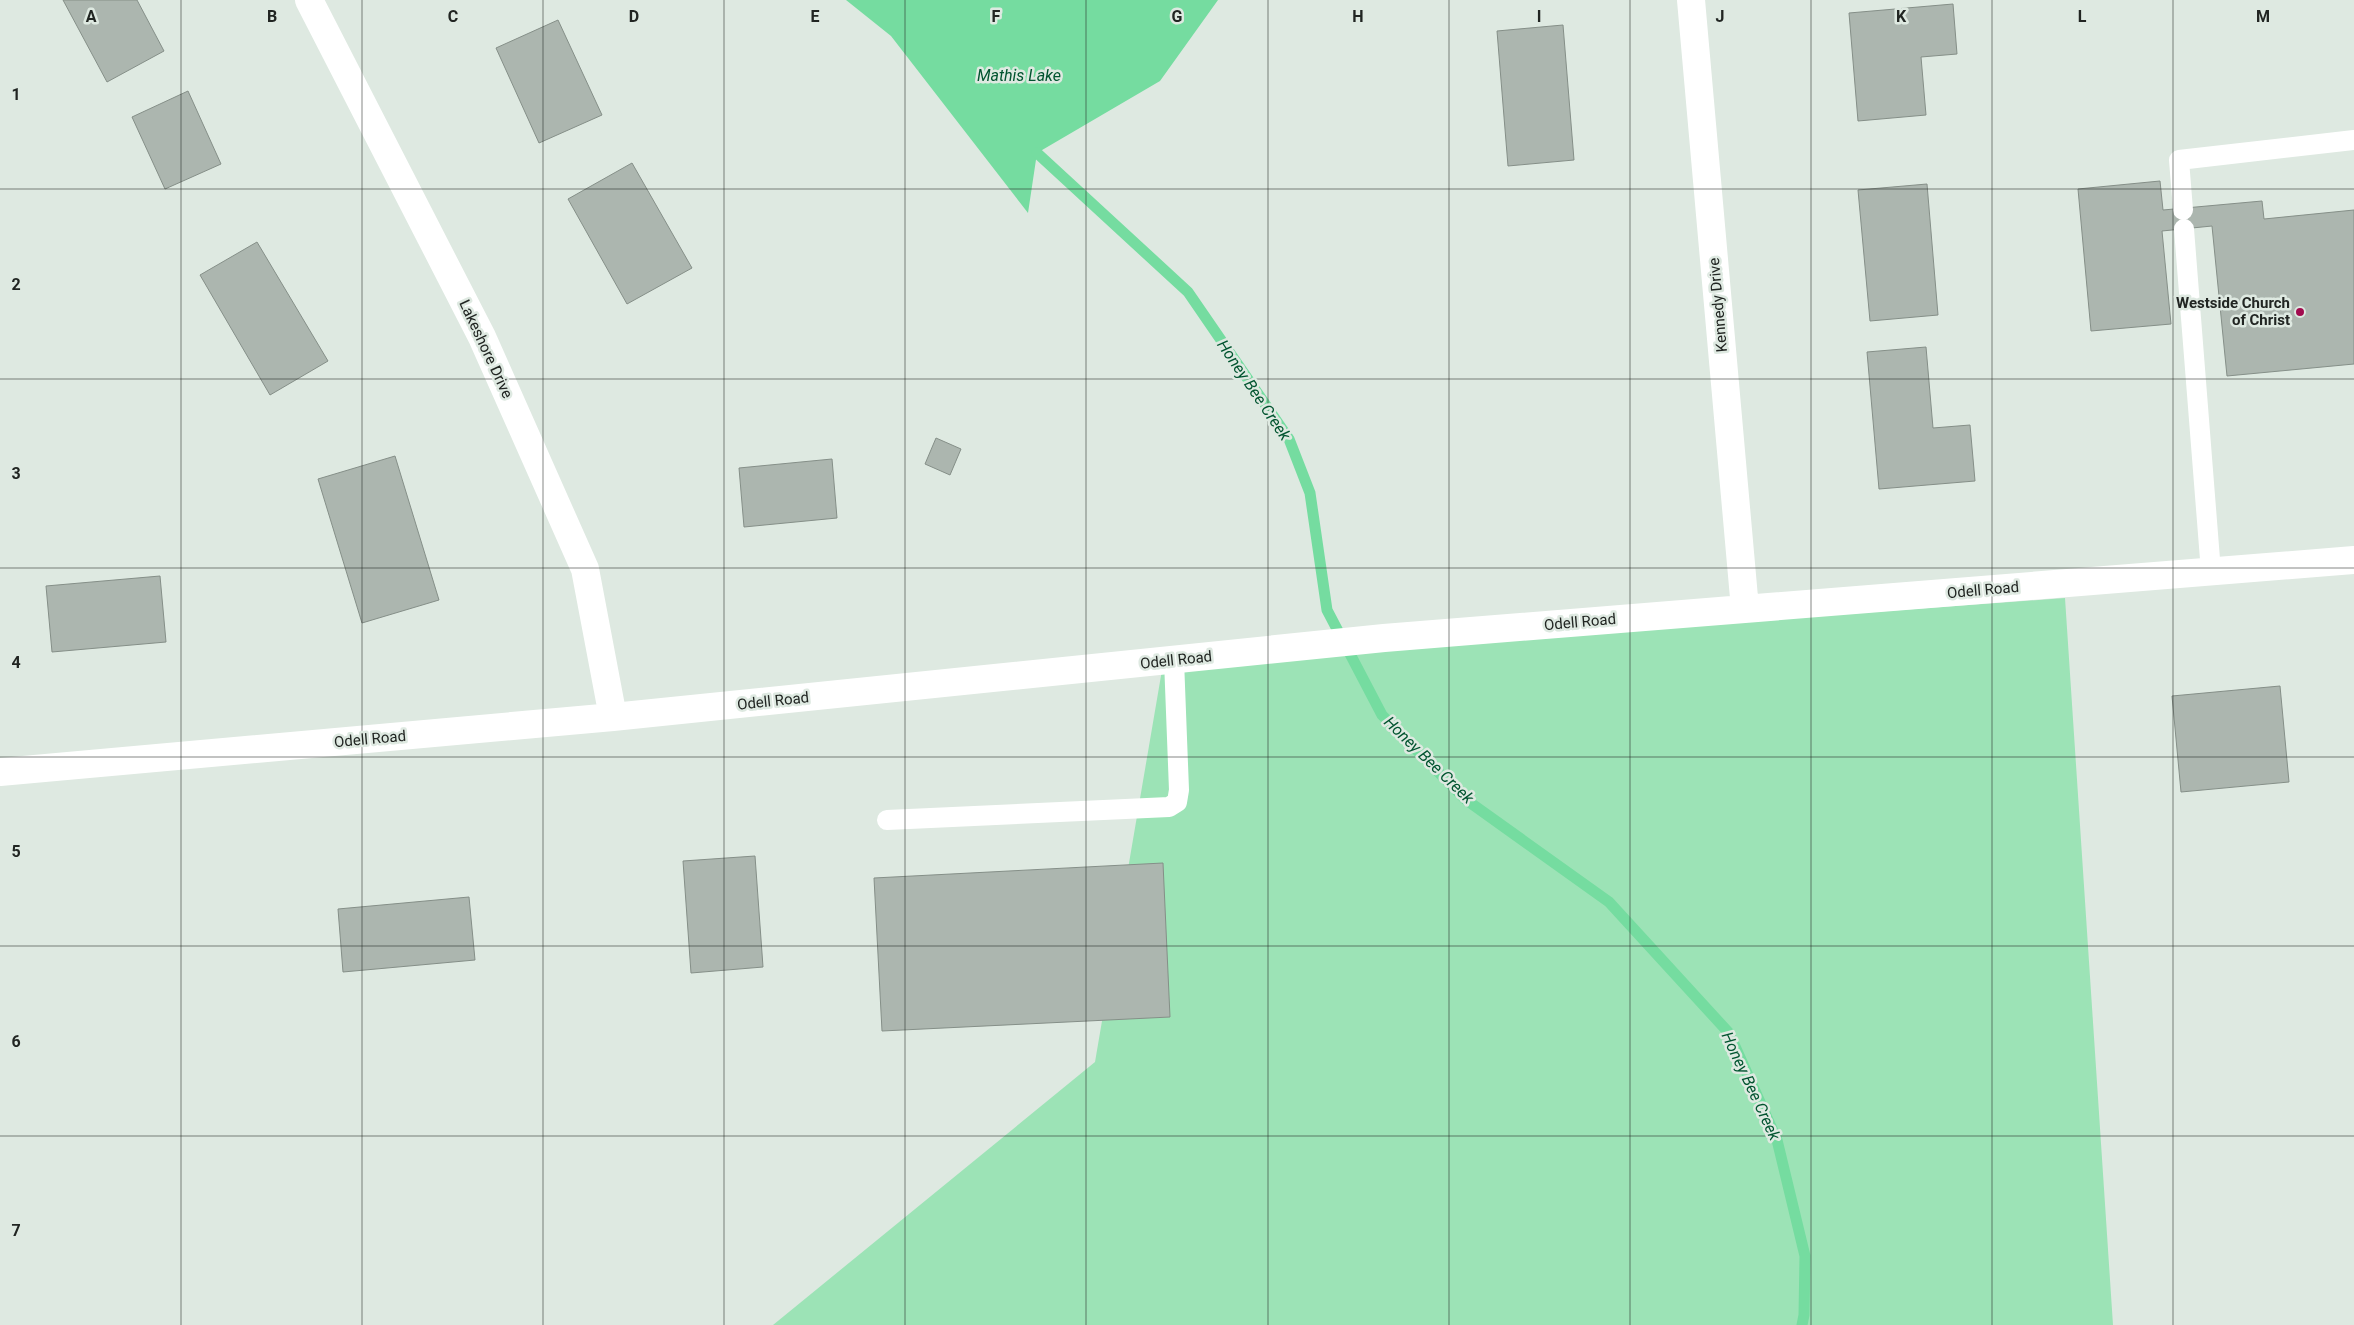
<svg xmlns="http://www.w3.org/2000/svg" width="2354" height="1325" viewBox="0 0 2354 1325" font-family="Roboto,sans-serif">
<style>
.green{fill:#9ce3b6}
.water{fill:#75dca0}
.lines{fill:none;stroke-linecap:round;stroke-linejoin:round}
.stream{stroke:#75dca0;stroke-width:11}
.building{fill:#acb6af;stroke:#858f88}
.lane{stroke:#fff;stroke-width:20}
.street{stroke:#fff;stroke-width:28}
.grid{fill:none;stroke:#212522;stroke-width:1;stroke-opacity:0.55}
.poi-dot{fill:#a10b4e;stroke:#dee9e1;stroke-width:2}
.labels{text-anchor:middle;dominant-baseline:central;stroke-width:5;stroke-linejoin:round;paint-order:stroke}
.poi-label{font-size:15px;font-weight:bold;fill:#212522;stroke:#dee9e1;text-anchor:end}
.street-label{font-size:15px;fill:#212522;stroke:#dee9e1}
.water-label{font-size:16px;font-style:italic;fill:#00542f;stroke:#dee9e1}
.grid-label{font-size:16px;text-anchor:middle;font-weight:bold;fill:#212522;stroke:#dee9e1;stroke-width:5;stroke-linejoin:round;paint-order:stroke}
</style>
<rect width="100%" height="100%" fill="#dee9e1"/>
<path class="green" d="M 2065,598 L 2113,1325 L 773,1325 L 1095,1062 L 1163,664 Z"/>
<path class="water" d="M 846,0 L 1218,0 L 1160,81 L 1037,153 L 1028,213 L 891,36 Z"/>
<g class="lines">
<path class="stream" d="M 1037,153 L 1188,292 L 1289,439 L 1310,493 L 1327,610 L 1382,715 L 1465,799 L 1609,902 L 1729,1033 L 1777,1140 L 1805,1256 L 1804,1315 L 1802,1325"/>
</g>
<path class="building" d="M 63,0 L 137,0 L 164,51 L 107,82 Z
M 1953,4 L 1957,54 L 1921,57 L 1926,115 L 1858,121 L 1849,13 Z
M 558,20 L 602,115 L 539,143 L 496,48 Z
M 1563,25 L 1574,160 L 1508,166 L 1497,31 Z
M 188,91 L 221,164 L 165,189 L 132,117 Z
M 632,163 L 692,268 L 627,304 L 568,199 Z
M 2160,181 L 2163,210 L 2262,201 L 2264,219 L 2354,210 L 2354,364 L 2227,376 L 2212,226 L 2162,231 L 2171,324 L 2091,331 L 2078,189 Z
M 1927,184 L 1938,315 L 1870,321 L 1858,190 Z
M 257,242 L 328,361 L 270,395 L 200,275 Z
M 1926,347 L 1933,428 L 1970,425 L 1975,481 L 1879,489 L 1867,352 Z
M 936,438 L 961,449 L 950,475 L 925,464 Z
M 395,456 L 439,600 L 362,623 L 318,479 Z
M 832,459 L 837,518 L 744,527 L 739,468 Z
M 160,576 L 166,642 L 52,652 L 46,586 Z
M 2280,686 L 2289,782 L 2181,792 L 2172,696 Z
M 755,856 L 763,967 L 691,973 L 683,861 Z
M 1163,863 L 1170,1017 L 882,1031 L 874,878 Z
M 469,897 L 475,960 L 343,972 L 338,909 Z"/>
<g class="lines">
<path class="lane" d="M 2183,210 L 2179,160 L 2354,140
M 2184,229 L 2211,572
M 887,820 L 1169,807 L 1177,802 L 1179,790 L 1174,660"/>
<path class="street" d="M 309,0 L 482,337 L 585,569 L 613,717
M 1691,0 L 1745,609
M 0,772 L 613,717 L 1384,638 L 2354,560"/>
</g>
<path class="grid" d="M 181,0 L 181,1325M 362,0 L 362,1325M 543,0 L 543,1325M 724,0 L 724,1325M 905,0 L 905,1325M 1086,0 L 1086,1325M 1268,0 L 1268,1325M 1449,0 L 1449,1325M 1630,0 L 1630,1325M 1811,0 L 1811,1325M 1992,0 L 1992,1325M 2173,0 L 2173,1325M 0,189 L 2354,189M 0,379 L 2354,379M 0,568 L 2354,568M 0,757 L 2354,757M 0,946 L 2354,946M 0,1136 L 2354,1136"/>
<circle class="poi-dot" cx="2300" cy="312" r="5"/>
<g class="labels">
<g class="poi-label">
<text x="2290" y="303">Westside Church<tspan x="2290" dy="17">of Christ</tspan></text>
</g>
<g class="street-label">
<text transform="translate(1718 305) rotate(-95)">Kennedy Drive</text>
<text transform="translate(486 349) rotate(65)">Lakeshore Drive</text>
<text transform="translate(1983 590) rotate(-5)">Odell Road</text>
<text transform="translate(1580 622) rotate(-5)">Odell Road</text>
<text transform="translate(1176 660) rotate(-6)">Odell Road</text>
<text transform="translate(773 701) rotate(-6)">Odell Road</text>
<text transform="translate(370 739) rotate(-5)">Odell Road</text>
</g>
<g class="water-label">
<text x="1019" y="75">Mathis Lake</text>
<text transform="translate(1254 390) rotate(56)">Honey Bee Creek</text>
<text transform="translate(1429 760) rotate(44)">Honey Bee Creek</text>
<text transform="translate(1751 1086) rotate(65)">Honey Bee Creek</text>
</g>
</g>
<g class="grid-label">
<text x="91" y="22">A</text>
<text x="272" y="22">B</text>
<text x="453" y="22">C</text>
<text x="634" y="22">D</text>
<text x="815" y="22">E</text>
<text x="996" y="22">F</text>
<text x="1177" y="22">G</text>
<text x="1358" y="22">H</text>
<text x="1539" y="22">I</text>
<text x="1720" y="22">J</text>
<text x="1901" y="22">K</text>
<text x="2082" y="22">L</text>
<text x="2263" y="22">M</text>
<text x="16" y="100">1</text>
<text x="16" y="290">2</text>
<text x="16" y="479">3</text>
<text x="16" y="668">4</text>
<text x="16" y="857">5</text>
<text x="16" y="1047">6</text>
<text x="16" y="1236">7</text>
</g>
</svg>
